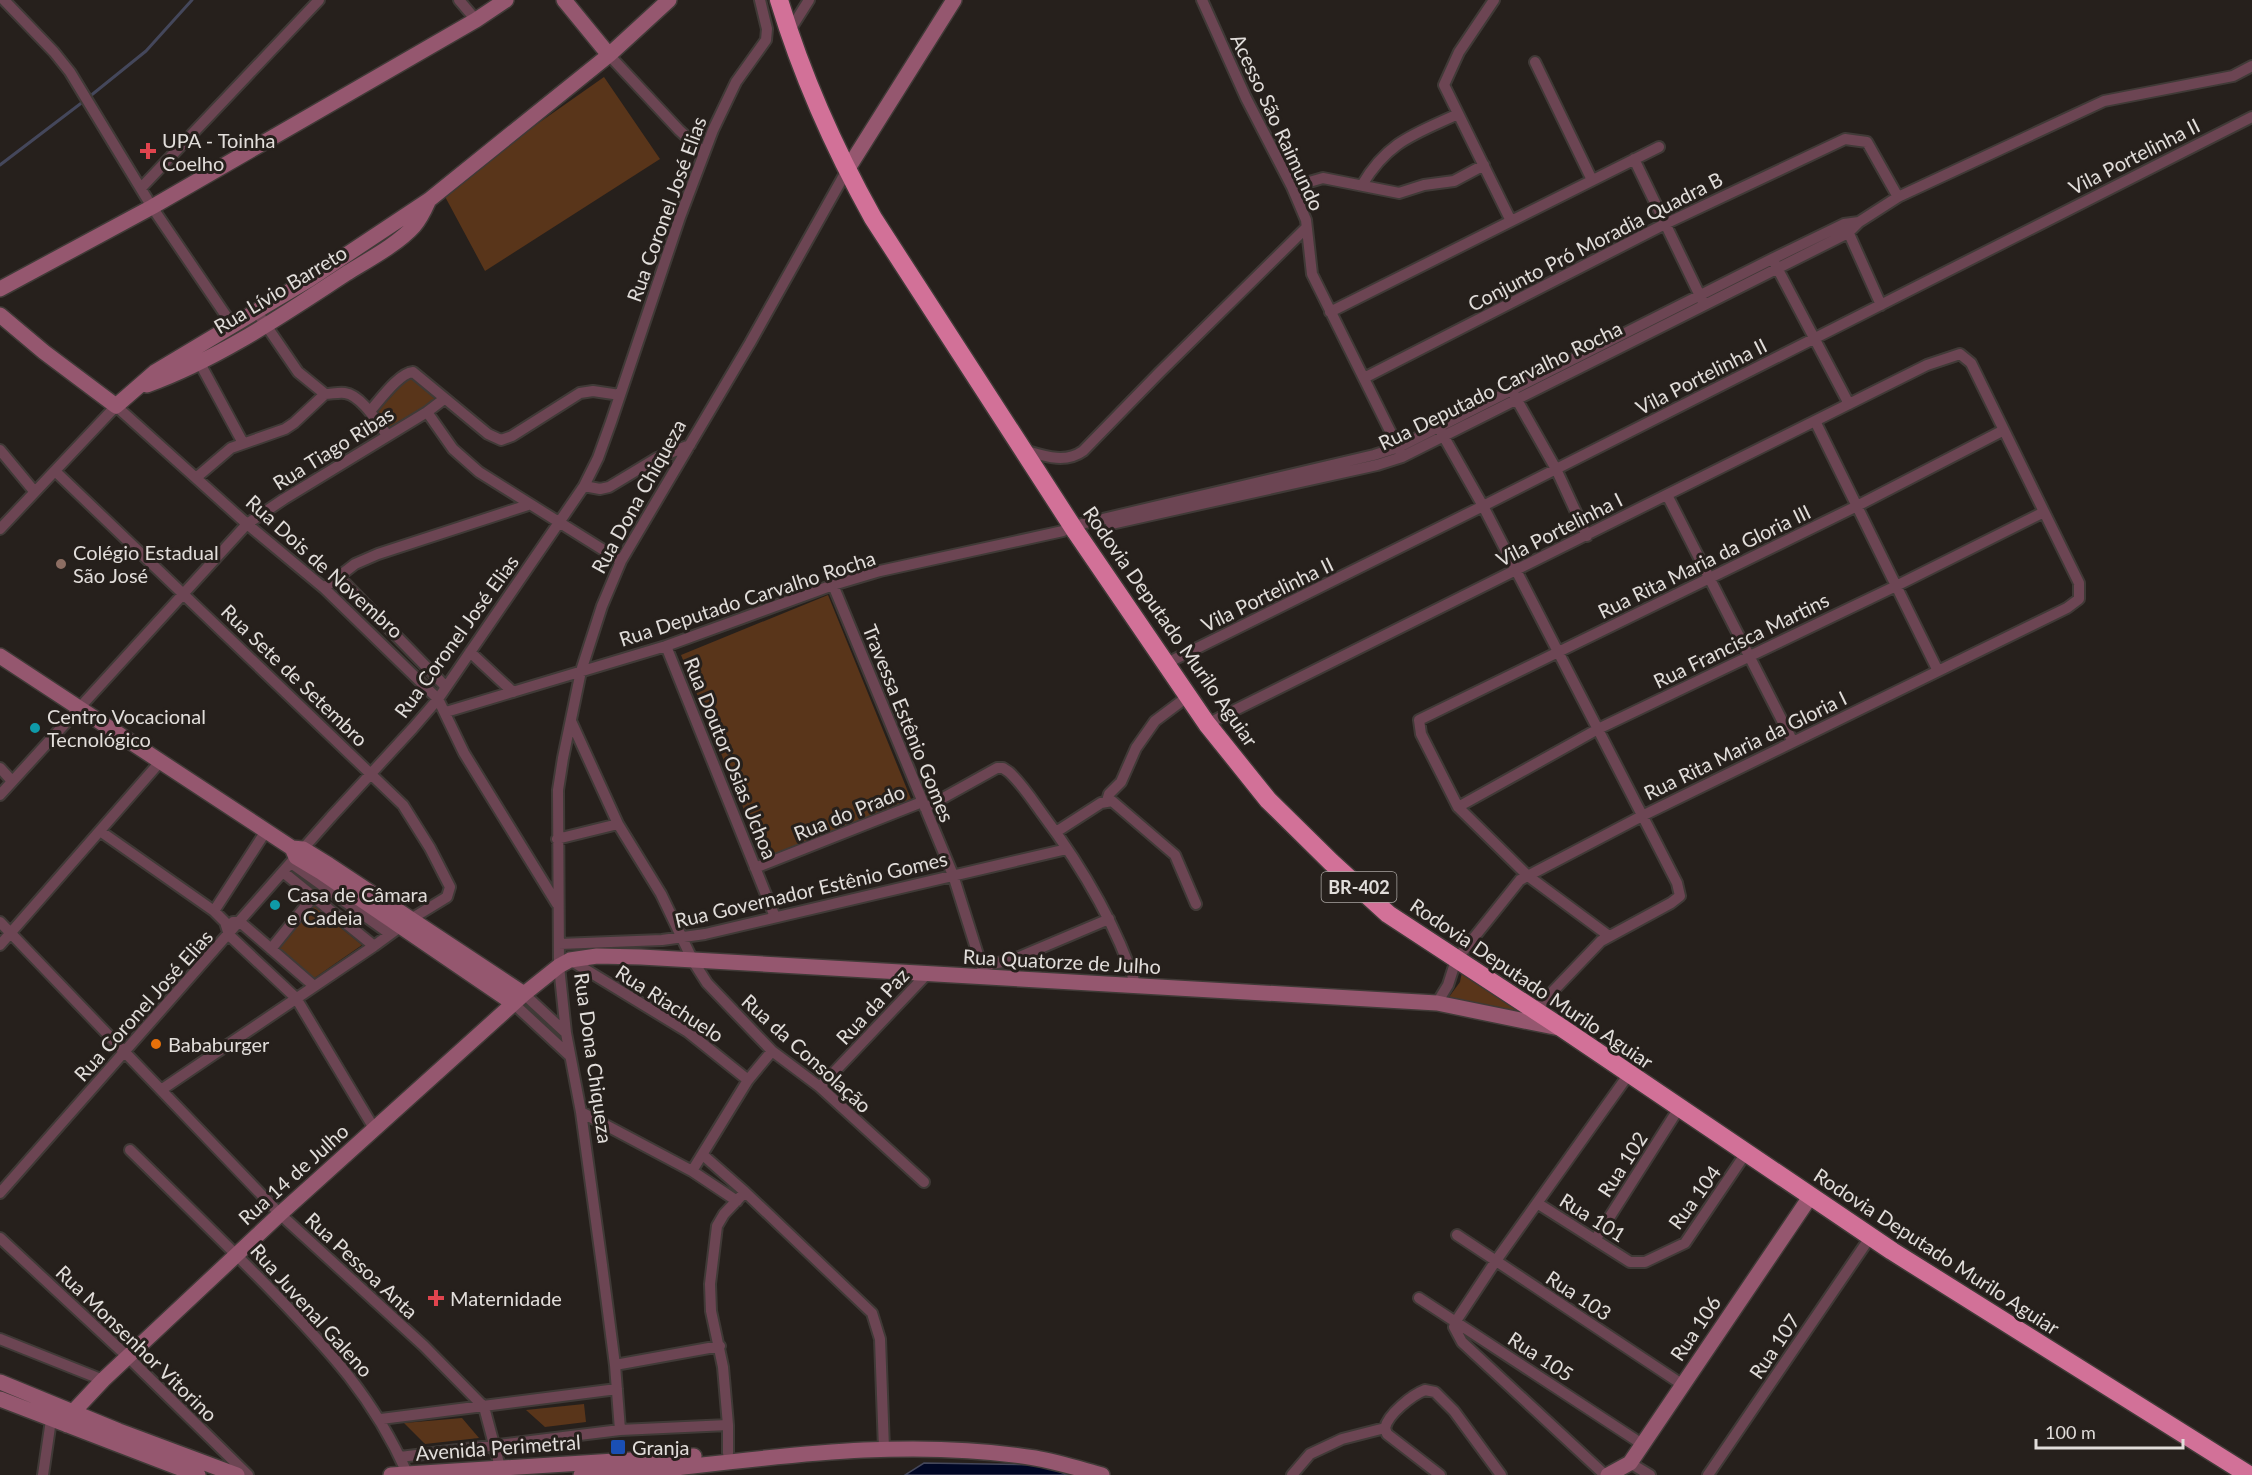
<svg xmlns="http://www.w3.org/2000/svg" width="2252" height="1475" viewBox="0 0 2252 1475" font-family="Lato,sans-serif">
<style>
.green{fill:#59351a}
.water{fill:#000725;stroke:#44475b;stroke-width:1.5}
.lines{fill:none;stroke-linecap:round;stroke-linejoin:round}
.stream{stroke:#44475b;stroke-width:3}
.street-casing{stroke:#403a37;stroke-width:14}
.secondary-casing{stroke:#403a37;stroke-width:18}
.highway-casing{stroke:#403a37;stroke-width:21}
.street{stroke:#6c4553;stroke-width:10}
.secondary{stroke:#95576f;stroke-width:15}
.highway{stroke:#d27198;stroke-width:18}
.health-dot{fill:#e0444e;stroke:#26201c;stroke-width:2}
.education-dot{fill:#8d6e63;stroke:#26201c;stroke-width:2}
.culture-dot{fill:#0f9aa8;stroke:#26201c;stroke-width:2}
.food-dot{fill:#e8710a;stroke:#26201c;stroke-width:2}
.transit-dot{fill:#1a4fb4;stroke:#26201c;stroke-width:2}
.labels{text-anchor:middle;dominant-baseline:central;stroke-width:6;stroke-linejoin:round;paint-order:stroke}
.shield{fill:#26201c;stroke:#a9a4a1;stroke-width:1.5}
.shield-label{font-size:18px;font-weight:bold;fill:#e1ddda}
.street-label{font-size:20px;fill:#e1ddda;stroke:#26201c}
.poi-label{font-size:20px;fill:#e1ddda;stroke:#26201c;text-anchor:start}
</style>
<rect width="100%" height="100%" fill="#26201c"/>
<path class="green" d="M 604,77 L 660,159 L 485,271 L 442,191 Z
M 410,376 L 436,400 L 389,427 L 378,411 Z
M 828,595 L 911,799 L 764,859 L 681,655 Z
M 314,906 L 362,945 L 313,979 L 278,949 Z
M 1462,972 L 1526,1014 L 1449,997 L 1460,982 Z
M 584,1404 L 586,1422 L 545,1427 L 526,1410 Z
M 462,1418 L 479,1438 L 425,1444 L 404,1423 Z"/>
<path class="water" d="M 924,1463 L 1043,1465 L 1068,1475 L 905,1475 Z"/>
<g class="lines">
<path class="stream" d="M 89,97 L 146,51 L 192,0
M 0,165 L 84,101"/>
<defs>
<path id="street" d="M 4,0 L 54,52 L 70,72 L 152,207 L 233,326
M 459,0 L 476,20
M 1202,0 L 1246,98 L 1292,187 L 1306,220 L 1312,274 L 1401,453
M 1494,0 L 1459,52 L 1444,85 L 1511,221
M 788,33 L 809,0
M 609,55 L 679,130 L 704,153
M 1535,62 L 1592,180
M 1634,159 L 1703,302
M 1362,185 C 1388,141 1415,134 1458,114
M 1292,187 L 1323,178 L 1399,193 L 1424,185 L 1454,181 L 1484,165
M 141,188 L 319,0
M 1846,227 L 1881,305
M 1774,262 L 1849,404
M 257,312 L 298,372 L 325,394 C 331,394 339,392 345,393 C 361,395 378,423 387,435
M 1330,312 L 1659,147
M 196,356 L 243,443
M 1364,378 L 1665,224 L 1845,139 L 1867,142 L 1898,197
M 1513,393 L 1556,469 L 1587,536
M 370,411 C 380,400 399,373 413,372 L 488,434 L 501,440 L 512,436 L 580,393 L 593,391 L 620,395
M 427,412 L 453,449 L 479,472 L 621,561
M 1815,421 L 1938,671
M 1440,430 L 1483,506 L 1677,883 L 1680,896 L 1671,903 L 1601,941 L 1535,1010
M 0,450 L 34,491
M 1024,450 C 1044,456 1065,464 1083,451 L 1159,373 L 1306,228
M 55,471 L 403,805 L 430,848 L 450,887 L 447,897 L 411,919 L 374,946 L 161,1090
M 197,477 L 231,448 L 285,429 L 294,423 L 325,394
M 584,486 L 600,489 L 609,487 L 657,458 L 690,445
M 1667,495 L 1793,742
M 1111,524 L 1377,465 L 1402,457 L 1848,233 L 1859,222 L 1898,197 L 2104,101 L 2233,76 L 2252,66
M 0,529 L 116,406 L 247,524 L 324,588 L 438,699 L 464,753 L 557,904
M 338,576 L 446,687
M 833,585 L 953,875 L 985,977
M 324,588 L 355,564 L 378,554 L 528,505
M 666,646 L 775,917
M 470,652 L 513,692
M 1165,664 L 1483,506 L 2252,117
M 446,712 L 666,646 L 833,585 L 880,571 L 1063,531 L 1073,526 L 1374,455 L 1399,447 L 1772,259 L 1844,224 L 1859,222
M 571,721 L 618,824 L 661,894 L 693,961 L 707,983 L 772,1051 L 820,1087 L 924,1182
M 1207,724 L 1927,365 L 1960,354 L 1971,363 L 2079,583 L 2079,599 L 2067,608 L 1642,816 L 1520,880 L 1456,960 L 1448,985 L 1437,1003
M 0,768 L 12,781
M 0,795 L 247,524 L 284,499 L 427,412 L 444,399
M 1107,801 L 1109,794 L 1121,782 L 1136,748 L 1155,721 L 1187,697
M 1458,807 L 1598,729 L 1896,586 L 2044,512
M 925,808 L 997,768 L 1003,768 L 1009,772 C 1021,783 1031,798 1041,812 C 1080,864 1116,923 1136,986
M 100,831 L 214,911 L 225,922 L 229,935 L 296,998 L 375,1130
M 1056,832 L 1101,803 L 1112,801 L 1175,855 L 1196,904
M 557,839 L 618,824
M 291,863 L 390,934
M 755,868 L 922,802
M 283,872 L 374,946
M 214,911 L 266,831
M 0,922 L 280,1214 L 424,1346 L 484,1407 L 500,1467
M 233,922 L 240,922 L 314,986
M 1609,936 L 1528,876 L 1458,807 L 1421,734 L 1419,720 L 1857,506 L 2004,430
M 559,944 L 662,940 L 705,934 L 1067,849
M 0,945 L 160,762
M 271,949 L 313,897
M 570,960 L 688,1032 L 748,1080
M 982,966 L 1012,960 L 1109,919
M 524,994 L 566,1033
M 513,1003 L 569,1055
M 820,1087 L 926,975
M 581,1112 L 692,1171 L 737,1201
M 130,1150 C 178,1197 226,1244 273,1292 C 330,1351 374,1398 408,1475
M 703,1155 L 745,1192 L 872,1313 L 880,1339 L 884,1449
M 692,1171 L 748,1080 L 772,1051
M 0,1193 L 331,817 L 413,728 L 438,699 L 584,486 L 598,458 L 611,422 L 680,217 L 713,130 L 736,82 L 766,40 L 767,29 L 760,0
M 1537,1203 L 1630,1262 L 1645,1262 L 1685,1243 L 1746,1153
M 1457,1235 L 1683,1385
M 0,1238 L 128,1357 L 248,1475
M 1595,1240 L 1679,1108
M 1419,1298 L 1642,1444
M 0,1339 L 103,1380
M 615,1365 L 720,1346
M 381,1419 L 617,1389
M 620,1430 L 615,1365 L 602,1265 L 581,1112 L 566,1033 L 559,966 L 558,790 L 563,758 L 581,671 L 602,606 L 621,561 L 750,343 L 847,170
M 728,1453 L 728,1425 L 723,1367 L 711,1311 L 710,1284 L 717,1226 L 724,1214 L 745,1192
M 400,1457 L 620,1430 L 728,1425
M 1630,1463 L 1650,1475
M 43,1475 L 52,1413
M 1292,1475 L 1310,1454 L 1342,1439 L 1385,1428
M 1440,1475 L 1387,1434 L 1385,1428 C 1388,1414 1412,1395 1425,1390 L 1435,1392 L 1454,1411 L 1501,1475
M 1605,1475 L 1462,1342 L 1454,1327 L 1456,1321 L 1495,1262 L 1629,1074
M 1708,1475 L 1871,1236"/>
<path id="secondary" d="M 564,0 L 609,55
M 847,170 L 954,0
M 0,289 L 152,207 L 476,20 L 506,0
M 0,315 L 44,352 L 116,406 L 155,372 L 310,279 L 429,200 L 609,55 L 669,0
M 147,385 C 219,359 284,314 347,273 C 368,260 398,244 414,226 C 420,219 424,211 428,202
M 0,656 L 292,848 L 303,849 L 329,865 L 524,994
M 292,848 L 296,857 L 321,872 L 513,1003
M 0,1382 L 119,1431 L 237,1475
M 0,1399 L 198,1475
M 67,1425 L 73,1412 L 103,1380 L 280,1214 L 524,994 L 559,966 L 570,960 L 597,956 L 641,957 L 1437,1003 L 1559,1028
M 391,1475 L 694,1456
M 581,1475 C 610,1473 639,1472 667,1469 C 789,1455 913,1438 1035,1458 C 1058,1462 1080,1469 1102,1475
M 1608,1475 L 1630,1463 L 1810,1197"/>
<path id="highway" d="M 779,0 C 802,76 834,148 873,218 L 1076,532 L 1207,724 L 1268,800 L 1331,862 L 1388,914 L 1562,1028 L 1892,1251 L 2249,1475"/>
</defs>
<use href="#street" class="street-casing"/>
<use href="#secondary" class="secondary-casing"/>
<use href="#highway" class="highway-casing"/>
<use href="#street" class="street"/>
<use href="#secondary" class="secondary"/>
<use href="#highway" class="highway"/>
</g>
<g class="health-dot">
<path d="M145 142h6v6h6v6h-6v6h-6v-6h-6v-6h6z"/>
<path d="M433 1289h6v6h6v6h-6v6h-6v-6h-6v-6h6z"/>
</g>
<circle class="education-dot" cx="61" cy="564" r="6"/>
<g class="culture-dot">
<circle cx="35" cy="728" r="6"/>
<circle cx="275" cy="905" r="6"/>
</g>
<circle class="food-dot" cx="156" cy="1044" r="6"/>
<rect class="transit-dot" x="610" y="1439" width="16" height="16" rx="3"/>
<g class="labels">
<rect class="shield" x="1321.5" y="872" width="75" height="30" rx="4.5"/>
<g class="shield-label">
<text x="1359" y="887">BR-402</text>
</g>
<g class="street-label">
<text transform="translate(1278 122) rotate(65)">Acesso São Raimundo</text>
<text transform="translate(2134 156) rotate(-27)">Vila Portelinha II</text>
<text transform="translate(666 209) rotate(-70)">Rua Coronel José Elias</text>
<text transform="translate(1595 241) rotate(-27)">Conjunto Pró Moradia Quadra B</text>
<text transform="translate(280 289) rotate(-31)">Rua Lívio Barreto</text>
<text transform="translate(1701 376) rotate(-27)">Vila Portelinha II</text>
<text transform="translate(1500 385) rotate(-26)">Rua Deputado Carvalho Rocha</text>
<text transform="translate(333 448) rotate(-32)">Rua Tiago Ribas</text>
<text transform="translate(638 496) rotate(-61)">Rua Dona Chiqueza</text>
<text transform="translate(1559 529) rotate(-27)">Vila Portelinha I</text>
<text transform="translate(1704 561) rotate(-26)">Rua Rita Maria da Gloria III</text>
<text transform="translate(325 566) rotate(42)">Rua Dois de Novembro</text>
<text transform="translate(1267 594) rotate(-26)">Vila Portelinha II</text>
<text transform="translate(747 598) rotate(-18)">Rua Deputado Carvalho Rocha</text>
<text transform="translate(1171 626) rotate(55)">Rodovia Deputado Murilo Aguiar</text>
<text transform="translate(456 636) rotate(-54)">Rua Coronel José Elias</text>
<text transform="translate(1741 640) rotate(-26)">Rua Francisca Martins</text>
<text transform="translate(295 675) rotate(44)">Rua Sete de Setembro</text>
<text transform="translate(909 723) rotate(68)">Travessa Estênio Gomes</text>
<text transform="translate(1745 745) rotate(-26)">Rua Rita Maria da Gloria I</text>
<text transform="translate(731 758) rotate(68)">Rua Doutor Osias Uchoa</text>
<text transform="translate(849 812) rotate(-22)">Rua do Prado</text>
<text transform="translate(811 889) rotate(-13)">Rua Governador Estênio Gomes</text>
<text transform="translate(1062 961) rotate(3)">Rua Quatorze de Julho</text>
<text transform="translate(1532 983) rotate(34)">Rodovia Deputado Murilo Aguiar</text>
<text transform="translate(670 1003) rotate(33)">Rua Riachuelo</text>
<text transform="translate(143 1005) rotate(-48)">Rua Coronel José Elias</text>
<text transform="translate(872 1006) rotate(-47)">Rua da Paz</text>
<text transform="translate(807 1053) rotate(42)">Rua da Consolação</text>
<text transform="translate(594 1058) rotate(82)">Rua Dona Chiqueza</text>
<text transform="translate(1622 1164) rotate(-57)">Rua 102</text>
<text transform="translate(293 1174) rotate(-42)">Rua 14 de Julho</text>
<text transform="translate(1694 1197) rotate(-54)">Rua 104</text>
<text transform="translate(1593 1217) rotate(32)">Rua 101</text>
<text transform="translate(1937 1251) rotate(33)">Rodovia Deputado Murilo Aguiar</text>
<text transform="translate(362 1265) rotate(43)">Rua Pessoa Anta</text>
<text transform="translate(1579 1295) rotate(33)">Rua 103</text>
<text transform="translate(312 1310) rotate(48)">Rua Juvenal Galeno</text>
<text transform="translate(1695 1328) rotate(-56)">Rua 106</text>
<text transform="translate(137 1343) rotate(44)">Rua Monsenhor Vitorino</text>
<text transform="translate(1774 1346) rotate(-56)">Rua 107</text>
<text transform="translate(1541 1356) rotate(33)">Rua 105</text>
<text transform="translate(498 1447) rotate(-4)">Avenida Perimetral</text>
</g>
<g class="poi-label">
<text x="162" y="140">UPA - Toinha<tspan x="162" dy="23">Coelho</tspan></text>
<text x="73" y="552">Colégio Estadual<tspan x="73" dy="23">São José</tspan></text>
<text x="47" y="716">Centro Vocacional<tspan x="47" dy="23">Tecnológico</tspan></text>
<text x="287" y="894">Casa de Câmara<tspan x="287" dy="23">e Cadeia</tspan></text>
<text x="168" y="1044">Bababurger</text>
<text x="450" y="1298">Maternidade</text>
<text x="632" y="1447">Granja</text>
</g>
</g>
<path d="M2036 1439v9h147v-9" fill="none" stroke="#e1ddda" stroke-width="3"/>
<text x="2045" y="1439" font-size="18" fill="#e1ddda" stroke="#26201c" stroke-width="4.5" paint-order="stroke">100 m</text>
</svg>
